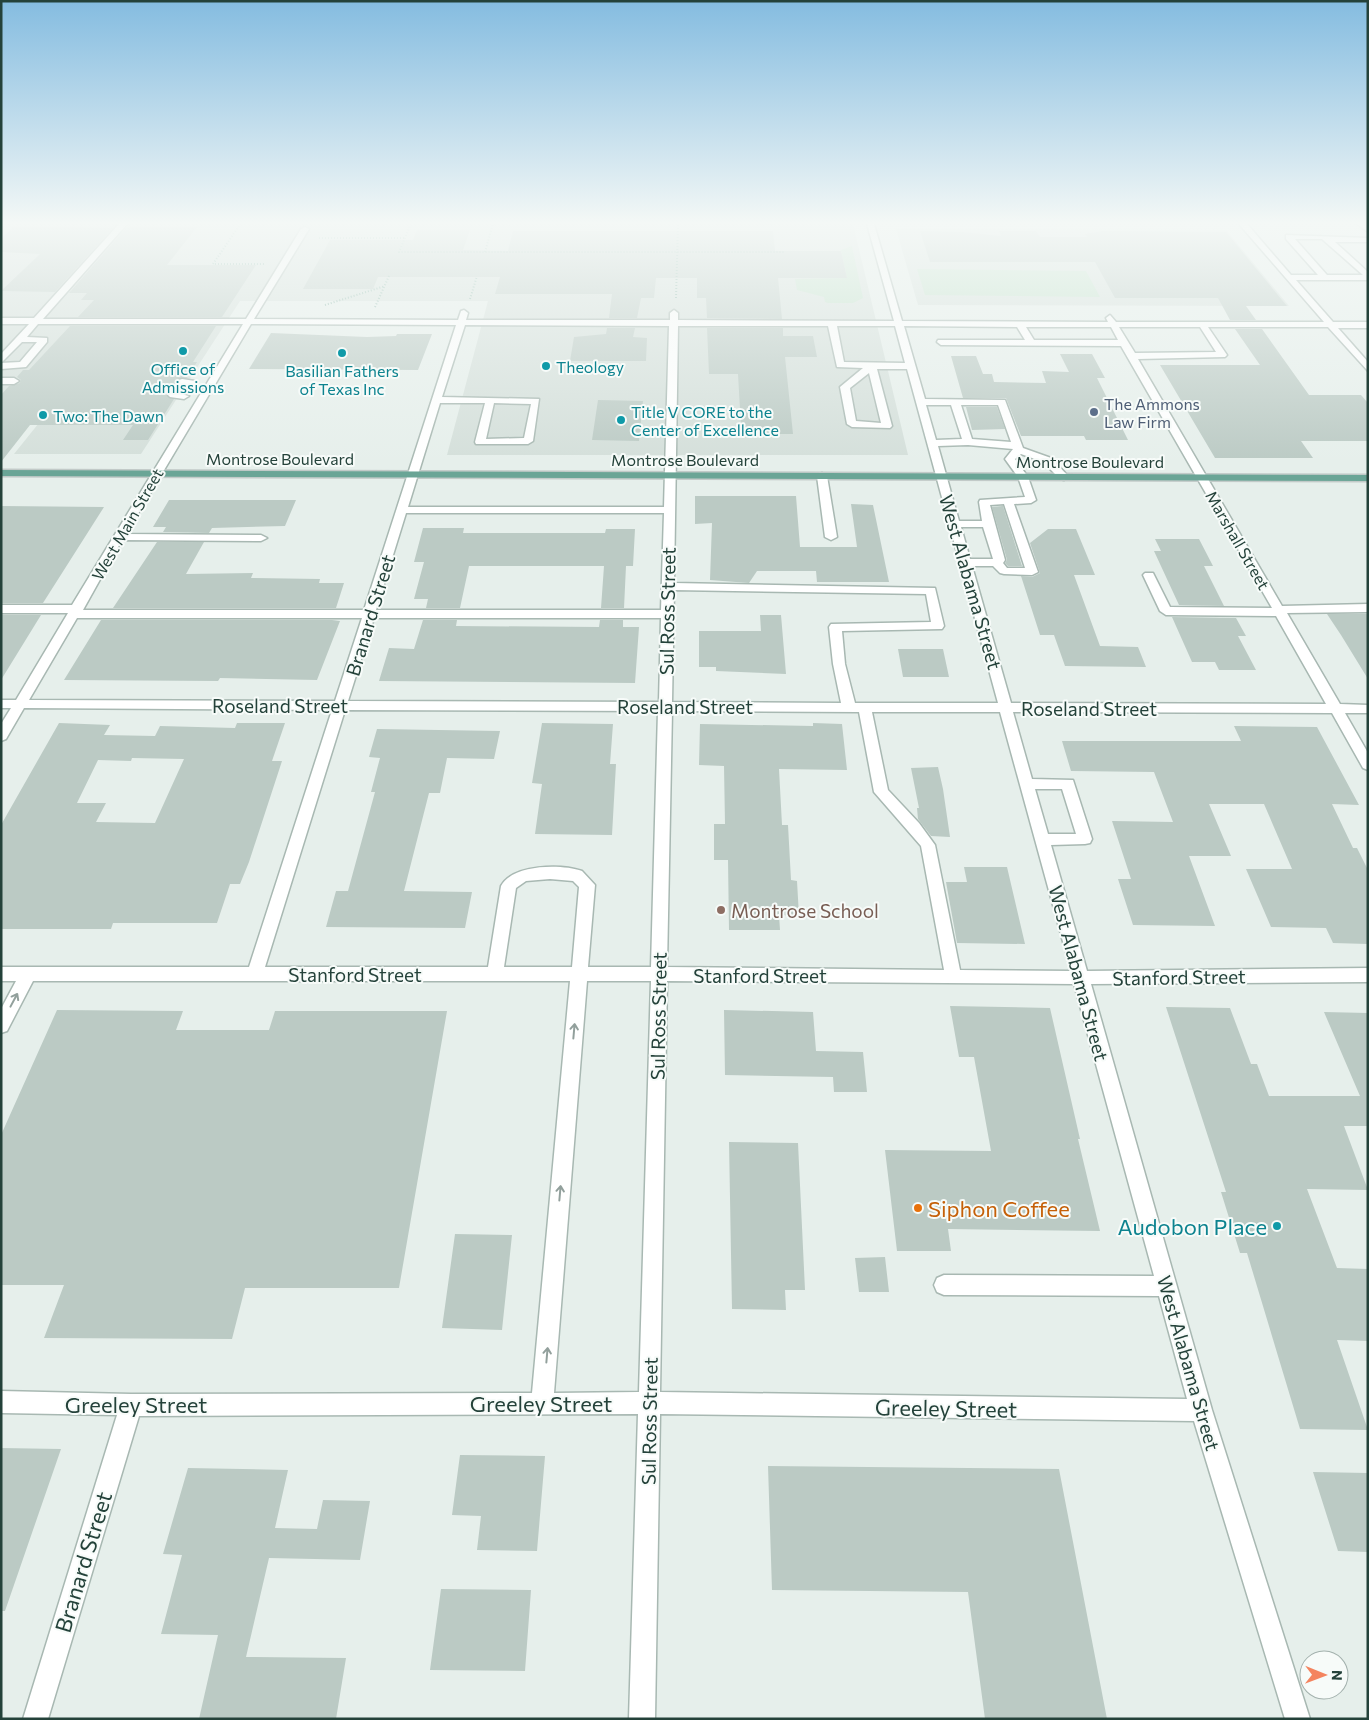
<svg xmlns="http://www.w3.org/2000/svg" width="1369" height="1720" viewBox="0 0 1369 1720" font-family="Commissioner,sans-serif">
<style>
.built{fill:#d4dfda}
.green{fill:#bfe0c8}
.building{fill:#bbcac4;fill-rule:evenodd}
.lines{fill:none;stroke-linecap:round;stroke-linejoin:round}
.minor-casing{stroke:#a8b8b2;stroke-width:3}
.major-casing{stroke:#c2cac8;stroke-width:3}
.path{stroke:#86b3a5;stroke-width:2;stroke-dasharray:1 2;stroke-linecap:butt}
.minor{fill:#fff;fill-rule:evenodd}
.major{fill:#6aa596;fill-rule:evenodd}
.oneway{stroke:#92a09c}
.culture-dot{fill:#0f9aa8;stroke:#f7fbf9;stroke-width:2}
.service-dot{fill:#5c6f8a;stroke:#f7fbf9;stroke-width:2}
.education-dot{fill:#8d6e63;stroke:#f7fbf9;stroke-width:2}
.food-dot{fill:#e8710a;stroke:#f7fbf9;stroke-width:2}
.labels{text-anchor:middle;dominant-baseline:central;stroke-width:4;stroke-linejoin:round;paint-order:stroke}
.far-culture-label{font-size:16px;fill:#0d838f;stroke:#f7fbf9;text-anchor:start}
.far-service-label{font-size:16px;fill:#4e5e75;stroke:#f7fbf9;text-anchor:start}
.far-street-label{font-size:16px;fill:#24423a;stroke:#f7fbf9}
.street-label{font-size:19px;fill:#24423a;stroke:#f7fbf9}
.education-label{font-size:19px;fill:#785e54;stroke:#f7fbf9;text-anchor:start}
.near-food-label{font-size:22px;fill:#c56008;stroke:#f7fbf9;text-anchor:start}
.near-culture-label{font-size:22px;fill:#0d838f;stroke:#f7fbf9;text-anchor:end}
.near-street-label{font-size:22px;fill:#24423a;stroke:#f7fbf9}
</style>
<rect width="100%" height="100%" fill="#e6efeb"/>
<path class="built" d="M 1,224 L 853,224 L 908,455 L 447,455 L 488,301 L 240,301 L 141,454 L 14,454 L 59,398 L 1,398 Z
M 896,229 L 1226,230 L 1289,306 L 918,305 Z"/>
<path class="green" d="M 852,246 L 863,298 L 853,303 L 828,303 L 825,302 L 824,297 L 797,290 L 795,279 L 847,278 L 841,250 Z
M 917,269 L 1086,271 L 1100,297 L 925,295 Z"/>
<path class="building" d="M 13,227 L 113,228 L 55,292 L 1,291 L 40,254 L 1,252 L 1,239 Z
M 140,227 L 197,227 L 167,265 L 256,265 L 222,317 L 78,317 L 94,300 L 81,300 L 87,293 L 69,293 L 126,228 Z
M 417,230 L 470,230 L 463,250 L 508,251 L 513,231 L 773,231 L 775,251 L 841,251 L 847,278 L 778,278 L 782,319 L 707,318 L 706,298 L 697,298 L 697,278 L 656,278 L 654,298 L 641,298 L 637,318 L 609,318 L 612,294 L 495,294 L 500,277 L 378,277 L 373,289 L 303,289 L 330,240 L 413,240 Z
M 920,231 L 963,232 L 1001,236 L 999,231 L 1036,231 L 1040,237 L 1087,237 L 1085,234 L 1103,231 L 1226,232 L 1287,306 L 1246,306 L 1256,320 L 1230,320 L 1218,298 L 1115,298 L 1095,262 L 930,262 Z
M 70,326 L 216,326 L 193,362 L 197,362 L 187,378 L 177,379 L 178,385 L 182,386 L 179,392 L 172,390 L 166,395 L 174,399 L 148,440 L 123,440 L 133,425 L 30,425 L 1,462 L 1,395 L 9,386 L 20,383 L 21,380 L 17,377 L 23,370 L 29,370 Z
M 607,328 L 635,328 L 633,337 L 647,338 L 646,361 L 570,361 L 574,337 L 606,334 Z
M 707,328 L 783,328 L 783,336 L 813,336 L 817,357 L 785,357 L 793,434 L 750,434 L 750,427 L 741,427 L 738,374 L 709,374 Z
M 1235,329 L 1262,329 L 1309,395 L 1361,395 L 1368,403 L 1368,441 L 1301,441 L 1313,458 L 1215,458 L 1160,365 L 1260,365 Z
M 271,333 L 367,337 L 396,336 L 397,334 L 432,334 L 418,370 L 249,369 Z
M 1060,354 L 1092,354 L 1105,378 L 1097,378 L 1128,440 L 1086,440 L 1084,436 L 1021,436 L 1006,398 L 963,398 L 951,356 L 976,356 L 983,374 L 992,374 L 994,382 L 1046,383 L 1042,371 L 1069,372 Z
M 598,400 L 643,401 L 639,441 L 592,440 Z
M 966,407 L 997,407 L 1005,429 L 972,430 Z
M 695,496 L 796,496 L 800,547 L 857,547 L 851,504 L 873,505 L 889,582 L 817,582 L 816,571 L 757,571 L 749,583 L 710,580 L 712,523 L 695,524 Z
M 169,500 L 296,500 L 285,526 L 212,528 L 209,533 L 163,532 L 166,527 L 153,527 Z
M 1,506 L 104,507 L 43,603 L 1,603 Z
M 1002,506 L 1003,506 L 1022,566 L 1008,566 L 1005,563 L 1007,560 L 992,507 Z
M 423,528 L 464,528 L 463,533 L 605,533 L 606,529 L 635,529 L 633,566 L 626,566 L 624,608 L 601,608 L 604,566 L 469,566 L 460,608 L 426,608 L 428,599 L 414,599 L 424,562 L 414,562 Z
M 1048,529 L 1076,529 L 1095,575 L 1074,575 L 1100,646 L 1138,647 L 1146,667 L 1065,666 L 1054,635 L 1040,635 L 1021,576 L 1032,577 L 1040,573 L 1030,543 Z
M 1155,539 L 1199,539 L 1213,566 L 1204,566 L 1224,606 L 1179,605 L 1154,551 L 1161,551 Z
M 157,542 L 204,542 L 186,574 L 253,573 L 251,578 L 320,579 L 319,583 L 344,583 L 336,608 L 113,608 Z
M 1327,614 L 1368,614 L 1368,679 L 1341,635 Z
M 1,615 L 41,615 L 1,680 Z
M 760,615 L 781,615 L 786,674 L 716,671 L 716,667 L 699,667 L 699,631 L 761,631 Z
M 1172,617 L 1236,618 L 1246,636 L 1238,636 L 1256,670 L 1219,670 L 1215,662 L 1192,662 Z
M 101,620 L 332,620 L 340,621 L 317,680 L 220,678 L 218,681 L 64,680 Z
M 423,620 L 457,620 L 456,626 L 599,627 L 600,620 L 623,620 L 623,627 L 639,627 L 635,683 L 379,681 L 389,648 L 414,649 Z
M 898,649 L 943,649 L 949,677 L 903,677 Z
M 59,723 L 110,725 L 104,735 L 155,736 L 160,726 L 235,728 L 237,723 L 285,723 L 272,761 L 282,761 L 249,862 L 240,884 L 230,884 L 217,923 L 113,923 L 111,929 L 1,929 L 1,825 ZM 132,758 L 184,759 L 155,823 L 96,822 L 106,803 L 77,803 L 98,760 L 131,761 Z
M 542,723 L 613,724 L 610,764 L 616,764 L 612,835 L 535,834 L 542,784 L 532,783 Z
M 813,723 L 842,724 L 847,770 L 779,769 L 782,825 L 788,825 L 791,880 L 797,881 L 799,916 L 779,915 L 780,930 L 729,930 L 728,860 L 714,860 L 714,824 L 725,824 L 724,766 L 699,765 L 700,724 L 813,726 Z
M 1234,726 L 1317,727 L 1359,805 L 1332,804 L 1353,848 L 1357,848 L 1368,870 L 1368,944 L 1333,943 L 1326,928 L 1271,927 L 1246,869 L 1292,869 L 1264,804 L 1209,804 L 1231,856 L 1189,856 L 1215,926 L 1133,925 L 1118,879 L 1131,879 L 1112,821 L 1173,822 L 1154,772 L 1071,771 L 1062,741 L 1241,741 Z
M 377,729 L 500,731 L 494,759 L 447,758 L 440,793 L 429,793 L 404,891 L 472,892 L 465,928 L 326,927 L 336,891 L 348,891 L 375,792 L 371,792 L 380,758 L 369,757 Z
M 938,767 L 943,789 L 950,837 L 931,836 L 918,819 L 917,808 L 919,808 L 911,768 Z
M 964,867 L 1007,867 L 1025,944 L 957,943 L 946,882 L 967,882 Z
M 950,1006 L 1050,1008 L 1080,1139 L 1078,1139 L 1100,1231 L 948,1229 L 951,1251 L 897,1251 L 885,1150 L 991,1151 L 974,1057 L 959,1057 Z
M 1166,1007 L 1230,1008 L 1251,1064 L 1257,1064 L 1269,1096 L 1360,1096 L 1324,1012 L 1368,1013 L 1368,1126 L 1344,1126 L 1368,1190 L 1307,1189 L 1337,1268 L 1368,1269 L 1368,1341 L 1337,1340 L 1368,1430 L 1300,1429 L 1247,1253 L 1240,1253 L 1221,1192 L 1226,1192 Z
M 57,1010 L 183,1011 L 176,1030 L 269,1030 L 275,1011 L 447,1011 L 399,1288 L 245,1288 L 232,1339 L 44,1338 L 64,1285 L 1,1285 L 1,1135 Z
M 724,1010 L 813,1012 L 816,1051 L 863,1052 L 867,1092 L 834,1092 L 833,1077 L 725,1075 Z
M 729,1142 L 798,1143 L 805,1290 L 785,1290 L 786,1310 L 732,1309 Z
M 455,1234 L 512,1235 L 502,1330 L 442,1328 Z
M 885,1257 L 889,1292 L 859,1292 L 855,1258 Z
M 1,1448 L 61,1449 L 5,1611 L 1,1611 Z
M 460,1455 L 545,1456 L 537,1551 L 477,1550 L 481,1516 L 452,1515 Z
M 768,1466 L 1059,1469 L 1107,1719 L 985,1719 L 968,1592 L 772,1590 Z
M 188,1468 L 288,1470 L 275,1528 L 317,1529 L 323,1500 L 370,1501 L 360,1560 L 269,1558 L 246,1657 L 346,1658 L 336,1719 L 199,1719 L 218,1635 L 161,1634 L 182,1555 L 163,1554 Z
M 1313,1472 L 1368,1473 L 1368,1552 L 1338,1551 Z
M 441,1589 L 531,1590 L 525,1671 L 430,1670 Z"/>
<g class="lines">
<defs>
<path id="minor" d="M 119,224 L 127,224 L 43,319 L 246,319 L 301,229 L 305,227 L 309,229 L 254,319 L 458,320 L 461,311 L 464,310 L 468,313 L 466,320 L 670,320 L 670,313 L 674,310 L 678,313 L 678,320 L 894,321 L 867,224 L 874,224 L 902,321 L 1108,322 L 1106,318 L 1110,315 L 1116,322 L 1324,322 L 1239,224 L 1247,224 L 1291,275 L 1318,275 L 1286,239 L 1286,235 L 1368,238 L 1368,242 L 1335,242 L 1368,272 L 1368,280 L 1296,280 L 1333,322 L 1368,322 L 1368,328 L 1338,328 L 1368,362 L 1368,371 L 1328,327 L 1208,327 L 1227,355 L 1225,357 L 1138,359 L 1282,606 L 1368,604 L 1368,612 L 1287,613 L 1340,704 L 1368,705 L 1368,713 L 1345,713 L 1368,753 L 1368,770 L 1363,768 L 1332,713 L 1013,712 L 1032,779 L 1073,780 L 1092,839 L 1090,843 L 1085,844 L 1051,845 L 1087,971 L 1368,968 L 1368,982 L 1091,984 L 1212,1410 L 1310,1719 L 1285,1719 L 1194,1421 L 660,1414 L 655,1719 L 629,1719 L 638,1414 L 139,1416 L 48,1719 L 23,1719 L 117,1415 L 1,1413 L 1,1391 L 131,1394 L 532,1393 L 570,981 L 33,981 L 7,1031 L 1,1033 L 1,1009 L 16,981 L 1,981 L 1,967 L 249,967 L 332,710 L 24,708 L 6,739 L 1,741 L 1,724 L 11,708 L 1,708 L 1,700 L 16,700 L 68,613 L 1,613 L 1,605 L 72,605 L 243,324 L 38,324 L 27,337 L 47,338 L 47,342 L 26,367 L 1,369 L 1,363 L 20,362 L 37,342 L 22,342 L 1,363 L 1,354 L 29,324 L 1,324 L 1,318 L 34,318 ZM 1295,239 L 1322,239 L 1363,275 L 1327,275 ZM 251,324 L 456,325 L 364,610 L 83,610 L 122,540 L 261,541 L 267,538 L 261,535 L 126,534 ZM 465,325 L 669,326 L 664,507 L 408,507 L 440,403 L 485,403 L 475,442 L 476,444 L 528,444 L 533,441 L 539,399 L 442,397 ZM 678,326 L 828,326 L 837,367 L 863,368 L 840,387 L 847,424 L 852,427 L 890,428 L 892,426 L 877,369 L 907,369 L 998,703 L 855,703 L 845,664 L 842,631 L 942,629 L 944,626 L 935,588 L 674,583 ZM 837,326 L 895,326 L 905,363 L 844,362 ZM 904,326 L 1017,327 L 1025,340 L 938,340 L 937,342 L 941,345 L 1121,346 L 1272,608 L 1170,607 L 1153,573 L 1145,573 L 1143,575 L 1160,611 L 1166,615 L 1276,616 L 1326,704 L 1011,703 L 972,566 L 993,566 L 1000,573 L 1004,574 L 1032,575 L 1038,572 L 1014,504 L 1031,503 L 1036,500 L 1028,477 L 1015,459 L 1021,454 L 1043,462 L 1060,479 L 1064,480 L 1069,477 L 1051,458 L 1023,448 L 1005,400 L 925,399 ZM 1026,327 L 1111,327 L 1118,340 L 1034,340 ZM 1119,327 L 1200,327 L 1216,352 L 1135,353 ZM 869,373 L 881,423 L 856,421 L 850,388 ZM 494,403 L 531,404 L 524,438 L 486,439 ZM 926,405 L 951,405 L 962,439 L 936,440 ZM 961,405 L 998,405 L 1011,442 L 972,439 ZM 968,445 L 1013,449 L 1005,459 L 1018,477 L 1025,497 L 980,500 L 979,502 L 982,521 L 959,521 L 938,446 ZM 1004,504 L 1025,568 L 1007,568 L 1003,563 L 1005,560 L 990,505 ZM 406,513 L 664,513 L 661,610 L 376,610 ZM 961,527 L 983,527 L 993,559 L 970,559 ZM 674,590 L 926,594 L 931,622 L 831,624 L 829,627 L 833,664 L 841,703 L 672,702 ZM 77,618 L 362,618 L 335,701 L 29,700 ZM 374,618 L 661,618 L 659,702 L 348,701 ZM 345,710 L 658,711 L 651,967 L 588,967 L 595,885 L 582,871 C 561,864 513,864 501,886 L 488,967 L 265,967 ZM 672,711 L 859,712 L 874,792 L 921,846 L 944,970 L 667,967 ZM 872,712 L 1000,712 L 1071,971 L 960,970 L 935,845 L 919,823 L 888,790 ZM 1035,789 L 1062,789 L 1076,834 L 1048,834 ZM 550,879 L 573,881 L 579,887 L 572,967 L 504,967 L 516,888 L 526,881 ZM 587,981 L 651,981 L 639,1392 L 554,1393 ZM 667,981 L 1074,984 L 1154,1276 L 944,1275 L 937,1278 L 934,1285 L 937,1292 L 944,1295 L 1159,1296 L 1187,1399 L 660,1392 Z
M 1357,224 L 1365,224 L 1368,226 L 1368,232 Z
M 1,378 L 14,378 L 19,381 L 14,384 L 1,384 Z
M 182,379 L 195,381 L 197,383 L 192,386 L 179,384 L 179,380 Z
M 173,392 L 189,396 L 184,399 L 170,397 L 168,395 Z
M 822,473 L 827,476 L 837,537 L 831,540 L 825,537 L 817,476 Z"/>
<path id="major" d="M 1,470 L 1368,475 L 1368,481 L 1,476 Z"/>
</defs>
<use href="#minor" class="minor-casing"/>
<use href="#major" class="major-casing"/>
<path class="path" d="M 411,224 L 399,252 L 784,252
M 756,224 L 780,224
M 239,226 L 213,264 L 264,264
M 319,238 L 405,238
M 485,252 L 493,224
M 676,298 L 678,224
M 470,299 L 477,276
M 325,305 L 385,286
M 375,307 L 389,276"/>
<use href="#minor" class="minor"/>
<use href="#major" class="major"/>
</g>
<defs><path id="oneway-shaft" d="M-6 0H5M1.5-3L5.5 0L1.5 3" fill="none" stroke-width="1.6" stroke-linecap="round" stroke-linejoin="round" transform="scale(1.25)"/></defs>
<g class="oneway">
<use href="#oneway-shaft" transform="translate(14 1000) rotate(-62)"/>
<use href="#oneway-shaft" transform="translate(574 1031) rotate(-85)"/>
<use href="#oneway-shaft" transform="translate(560 1193) rotate(-85)"/>
<use href="#oneway-shaft" transform="translate(547 1355) rotate(-85)"/>
</g>
<linearGradient id="sky" x2="0" y2="1"><stop stop-color="#84bce0"/><stop offset="0.48" stop-color="#f4f8f6"/><stop offset="1" stop-color="#f4f8f6" stop-opacity="0"/></linearGradient>
<rect width="1369" height="464" fill="url(#sky)"/>
<g class="culture-dot">
<circle cx="183" cy="351" r="5"/>
<circle cx="342" cy="353" r="5"/>
<circle cx="546" cy="366" r="5"/>
<circle cx="43" cy="415" r="5"/>
<circle cx="621" cy="420" r="5"/>
<circle cx="1277" cy="1226" r="5"/>
</g>
<circle class="service-dot" cx="1094" cy="412" r="5"/>
<circle class="education-dot" cx="721" cy="910" r="5"/>
<circle class="food-dot" cx="918" cy="1208" r="5"/>
<g class="labels">
<g class="far-culture-label">
<text x="556" y="366">Theology</text>
<text x="183" y="368" text-anchor="middle">Office of<tspan x="183" dy="18">Admissions</tspan></text>
<text x="342" y="370" text-anchor="middle">Basilian Fathers<tspan x="342" dy="18">of Texas Inc</tspan></text>
<text x="631" y="411">Title V CORE to the<tspan x="631" dy="18">Center of Excellence</tspan></text>
<text x="53" y="415">Two: The Dawn</text>
</g>
<g class="far-service-label">
<text x="1104" y="403">The Ammons<tspan x="1104" dy="18">Law Firm</tspan></text>
</g>
<g class="far-street-label">
<text x="280" y="458">Montrose Boulevard</text>
<text x="685" y="459">Montrose Boulevard</text>
<text x="1090" y="461">Montrose Boulevard</text>
<text transform="translate(127 524) rotate(-60)">West Main Street</text>
<text transform="translate(1238 540) rotate(60)">Marshall Street</text>
</g>
<g class="street-label">
<text transform="translate(971 582) rotate(74)">West Alabama Street</text>
<text transform="translate(667 611) rotate(-89)">Sul Ross Street</text>
<text transform="translate(370 615) rotate(-73)">Branard Street</text>
<text x="280" y="705">Roseland Street</text>
<text x="685" y="706">Roseland Street</text>
<text x="1089" y="708">Roseland Street</text>
<text transform="translate(1079 973) rotate(75)">West Alabama Street</text>
<text x="355" y="974">Stanford Street</text>
<text x="760" y="975">Stanford Street</text>
<text transform="translate(1179 977) rotate(-1)">Stanford Street</text>
<text transform="translate(658 1016) rotate(-89)">Sul Ross Street</text>
<text transform="translate(1189 1363) rotate(74)">West Alabama Street</text>
<text transform="translate(649 1421) rotate(-89)">Sul Ross Street</text>
</g>
<g class="education-label">
<text x="731" y="910">Montrose School</text>
</g>
<g class="near-food-label">
<text x="928" y="1208">Siphon Coffee</text>
</g>
<g class="near-culture-label">
<text x="1267" y="1226">Audobon Place</text>
</g>
<g class="near-street-label">
<text x="541" y="1403">Greeley Street</text>
<text x="136" y="1404">Greeley Street</text>
<text transform="translate(946 1408) rotate(1)">Greeley Street</text>
<text transform="translate(83 1562) rotate(-73)">Branard Street</text>
</g>
</g>
<rect width="1369" height="1720" fill="none" stroke="#24423a" stroke-width="5"/>
<g transform="translate(1324 1675) rotate(91)"><circle r="24" fill="#f7fbf9" stroke="#a3b1ad"/>
<path d="M0-4L9 19L0 12L-9 19Z" fill="#f4845f"/>
<text y="-8" font-size="14" font-weight="bold" text-anchor="middle" fill="#24423a">N</text>
</g>
</svg>
